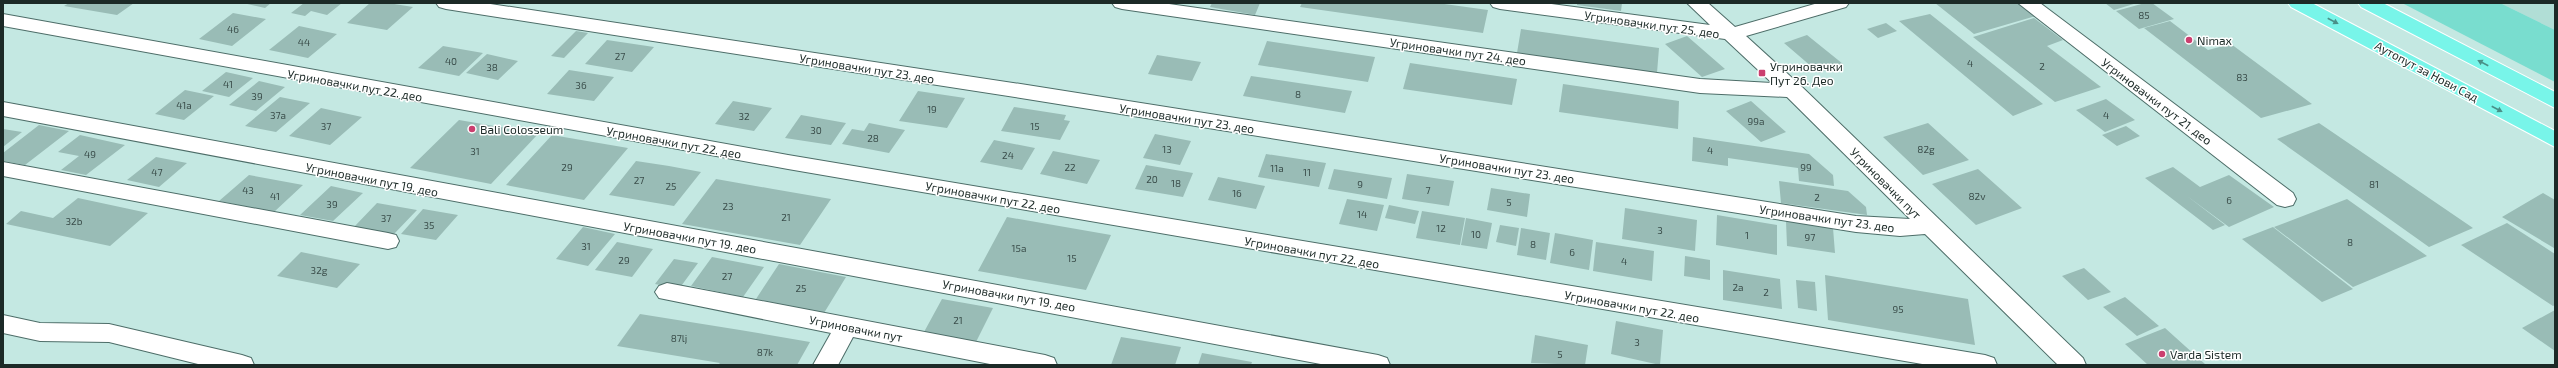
<svg xmlns="http://www.w3.org/2000/svg" width="2558" height="368" viewBox="0 0 2558 368" font-family="'Exo 2',sans-serif">
<style>
.built{fill:#b1ded6}
.green{fill:#79ddcf}
.building{fill:#99bcb6}
.lines{fill:none;stroke-linecap:round;stroke-linejoin:round}
.minor-casing{stroke:#4d6d68;stroke-width:2}
.major-casing{stroke:#fff;stroke-width:2}
.minor{fill:#fff;fill-rule:evenodd}
.major{fill:#78f5e9;fill-rule:evenodd}
.oneway{fill:#4a9088}
.poi-dot{fill:#cb3f6f;stroke:#fff;stroke-width:1.5}
.labels{text-anchor:middle;dominant-baseline:central;stroke-width:3;stroke-linejoin:round;paint-order:stroke}
.number-label{font-size:10px;fill:#3b4e4b}
.street-label{font-size:12px;fill:#1c2a27;stroke:#fff}
.poi-label{font-size:12px;fill:#1c2a27;stroke:#fff;text-anchor:start}
</style>
<rect width="100%" height="100%" fill="#c4e8e2"/>
<path class="built" d="M 2500,3 L 2555,3 L 2555,30 Z"/>
<path class="green" d="M 2402,3 L 2500,3 L 2555,30 L 2555,82 Z"/>
<path class="building" d="M 69,3 L 134,3 L 117,15 L 64,6 Z
M 243,3 L 271,3 L 265,8 Z
M 304,3 L 342,3 L 327,15 L 311,11 L 305,16 L 291,13 Z
M 370,3 L 388,3 L 413,7 L 387,30 L 347,23 Z
M 1212,3 L 1260,3 L 1255,15 L 1210,7 Z
M 1302,3 L 1437,3 L 1488,10 L 1483,33 L 1300,7 Z
M 1577,3 L 1622,3 L 1621,11 L 1577,5 Z
M 1935,3 L 2018,3 L 2036,16 L 1974,34 Z
M 2105,3 L 2137,3 L 2114,10 Z
M 2145,3 L 2152,3 L 2174,19 L 2139,29 L 2116,11 Z
M 233,13 L 266,19 L 232,46 L 199,39 Z
M 1930,14 L 2043,104 L 2013,116 L 1899,21 Z
M 2034,18 L 2063,40 L 2047,46 L 2101,87 L 2055,102 L 1973,37 Z
M 2170,21 L 2208,50 L 2231,44 L 2312,104 L 2261,118 L 2144,28 Z
M 1886,23 L 1897,31 L 1878,38 L 1867,29 Z
M 299,26 L 337,34 L 308,58 L 269,50 Z
M 1521,29 L 1659,48 L 1657,73 L 1517,53 Z
M 576,31 L 588,33 L 564,58 L 551,56 Z
M 1807,35 L 1843,64 L 1819,73 L 1784,43 Z
M 1687,36 L 1725,69 L 1702,77 L 1665,44 Z
M 607,40 L 654,47 L 632,72 L 585,64 Z
M 1267,41 L 1375,57 L 1368,82 L 1258,65 Z
M 443,46 L 483,53 L 459,76 L 418,68 Z
M 487,54 L 518,61 L 498,80 L 466,73 Z
M 1157,55 L 1201,62 L 1192,81 L 1148,74 Z
M 1410,63 L 1517,79 L 1512,105 L 1403,89 Z
M 569,70 L 614,77 L 594,101 L 547,94 Z
M 226,72 L 253,78 L 229,97 L 202,91 Z
M 1251,76 L 1352,91 L 1345,113 L 1243,96 Z
M 259,81 L 285,87 L 256,111 L 229,105 Z
M 1563,84 L 1679,101 L 1678,129 L 1559,112 Z
M 185,90 L 214,96 L 184,120 L 155,114 Z
M 918,91 L 965,98 L 947,128 L 899,121 Z
M 280,97 L 310,103 L 276,132 L 245,126 Z
M 2106,99 L 2135,120 L 2105,132 L 2076,110 Z
M 733,101 L 772,108 L 754,131 L 715,124 Z
M 1751,101 L 1786,132 L 1761,142 L 1726,111 Z
M 1014,107 L 1066,115 L 1064,120 L 1070,121 L 1060,140 L 1001,131 Z
M 321,108 L 362,117 L 330,145 L 289,136 Z
M 801,115 L 846,123 L 831,145 L 785,138 Z
M 459,120 L 500,127 L 538,134 L 491,184 L 410,168 Z
M 869,123 L 905,130 L 889,153 L 842,144 L 852,129 L 864,131 Z
M 1928,123 L 1969,160 L 1923,175 L 1883,137 Z
M 2319,123 L 2473,228 L 2429,247 L 2277,139 Z
M 39,125 L 69,131 L 25,165 L 3,161 L 3,153 Z
M 2126,126 L 2140,136 L 2117,146 L 2102,135 Z
M 3,129 L 22,132 L 3,147 Z
M 1155,134 L 1191,141 L 1180,165 L 1143,158 Z
M 80,135 L 125,145 L 86,175 L 61,170 L 79,156 L 58,152 Z
M 552,135 L 628,148 L 584,200 L 506,185 Z
M 1693,137 L 1809,154 L 1833,175 L 1834,186 L 1799,181 L 1798,168 L 1728,158 L 1728,166 L 1692,161 Z
M 994,140 L 1035,148 L 1022,170 L 980,162 Z
M 1053,151 L 1100,160 L 1087,184 L 1040,174 Z
M 1266,154 L 1326,163 L 1319,187 L 1258,177 Z
M 156,157 L 187,163 L 159,187 L 127,180 Z
M 636,161 L 669,166 L 701,172 L 674,206 L 609,195 Z
M 1146,165 L 1193,173 L 1183,197 L 1135,189 Z
M 2173,167 L 2200,187 L 2229,175 L 2274,207 L 2229,227 L 2187,196 L 2225,225 L 2213,230 L 2145,178 Z
M 1334,169 L 1392,178 L 1387,199 L 1328,189 Z
M 1978,169 L 2022,208 L 1976,225 L 1932,184 Z
M 1407,174 L 1454,181 L 1449,206 L 1402,199 Z
M 249,175 L 303,185 L 274,212 L 219,201 Z
M 1218,177 L 1265,186 L 1256,209 L 1208,200 Z
M 716,179 L 773,189 L 831,199 L 800,245 L 682,224 Z
M 1779,181 L 1848,191 L 1866,207 L 1867,215 L 1781,203 Z
M 331,186 L 363,193 L 333,221 L 300,215 Z
M 1491,188 L 1530,194 L 1527,217 L 1487,210 Z
M 2543,193 L 2555,200 L 2554,248 L 2502,217 Z
M 78,198 L 148,213 L 110,246 L 6,224 L 21,211 L 53,218 Z
M 1347,199 L 1384,205 L 1377,231 L 1339,224 Z
M 2347,199 L 2427,256 L 2353,287 L 2274,227 Z
M 377,203 L 417,210 L 394,234 L 354,227 Z
M 1389,205 L 1419,211 L 1415,224 L 1385,218 Z
M 1625,208 L 1697,220 L 1695,251 L 1622,239 Z
M 423,209 L 458,215 L 436,240 L 401,234 Z
M 1422,211 L 1465,218 L 1460,245 L 1416,238 Z
M 1717,215 L 1777,225 L 1777,255 L 1716,245 Z
M 1007,217 L 1111,235 L 1086,290 L 978,271 Z
M 1466,218 L 1492,223 L 1487,249 L 1461,245 Z
M 1786,221 L 1833,228 L 1835,253 L 1787,246 Z
M 2507,223 L 2555,254 L 2555,305 L 2553,306 L 2461,245 Z
M 1500,225 L 1519,228 L 1516,246 L 1496,242 Z
M 583,227 L 615,234 L 588,266 L 556,259 Z
M 2273,227 L 2353,289 L 2322,302 L 2242,239 Z
M 1521,228 L 1550,233 L 1546,260 L 1517,255 Z
M 1555,233 L 1593,240 L 1589,270 L 1550,263 Z
M 617,242 L 653,249 L 632,277 L 595,270 Z
M 1596,242 L 1654,251 L 1652,281 L 1593,271 Z
M 301,252 L 360,264 L 337,288 L 277,276 Z
M 1685,256 L 1710,260 L 1710,280 L 1684,276 Z
M 712,257 L 764,267 L 743,297 L 691,286 Z
M 674,259 L 698,263 L 679,289 L 655,284 Z
M 779,264 L 846,277 L 824,313 L 756,299 Z
M 2084,268 L 2111,292 L 2088,300 L 2062,276 Z
M 1723,270 L 1780,279 L 1782,309 L 1723,300 Z
M 1825,275 L 1968,299 L 1975,345 L 1828,320 Z
M 1796,280 L 1815,282 L 1817,311 L 1798,308 Z
M 2125,297 L 2159,326 L 2137,336 L 2103,307 Z
M 942,299 L 993,308 L 976,342 L 924,332 Z
M 2555,310 L 2555,351 L 2522,328 Z
M 640,314 L 740,330 L 810,342 L 797,365 L 718,365 L 720,363 L 617,346 Z
M 1616,321 L 1663,330 L 1660,365 L 1611,354 Z
M 2165,328 L 2205,364 L 2148,365 L 2125,344 Z
M 1535,335 L 1588,345 L 1585,365 L 1531,363 Z
M 1121,337 L 1181,347 L 1175,365 L 1111,365 Z
M 1202,353 L 1252,362 L 1251,365 L 1198,365 Z"/>
<g class="lines">
<defs>
<path id="minor" d="M 436,3 L 484,3 L 1027,85 L 1856,216 L 1910,219 L 1787,97 L 1700,93 L 1122,9 L 1115,7 L 1112,3 L 1162,3 L 1700,79 L 1772,83 L 1725,39 L 1500,9 L 1493,7 L 1490,3 L 1544,3 L 1710,25 L 1687,3 L 1708,3 L 1735,27 L 1818,3 L 1849,3 L 1846,7 L 1746,36 L 1801,86 L 2083,358 L 2086,365 L 2058,365 L 1925,234 L 1900,236 L 1856,232 L 1027,99 L 446,9 L 439,7 Z
M 2018,3 L 2040,3 L 2293,193 L 2296,199 L 2293,205 L 2285,207 L 2277,205 Z
M 3,14 L 788,155 L 1985,355 L 1994,358 L 1997,365 L 1928,365 L 788,169 L 3,26 Z
M 3,102 L 1378,355 L 1387,358 L 1390,365 L 1326,365 L 3,116 Z
M 3,162 L 388,233 L 396,235 L 399,241 L 396,247 L 388,249 L 3,176 Z
M 667,283 L 1045,355 L 1054,358 L 1057,365 L 995,365 L 853,337 L 838,365 L 813,365 L 831,333 L 659,298 L 655,292 L 659,286 Z
M 3,315 L 40,323 L 109,324 L 242,355 L 251,358 L 254,365 L 202,365 L 109,342 L 40,341 L 3,333 Z"/>
<path id="major" d="M 2288,3 L 2312,3 L 2555,131 L 2555,147 L 2291,7 Z
M 2358,3 L 2383,3 L 2555,92 L 2555,108 L 2361,7 Z"/>
</defs>
<use href="#minor" class="minor-casing"/>
<use href="#major" class="major-casing"/>
<use href="#minor" class="minor"/>
<use href="#major" class="major"/>
</g>
<defs><path id="oneway-solid" d="M-6-.8H1V-3.2L6.5 0L1 3.2V.8H-6Z"/></defs>
<g class="oneway">
<use href="#oneway-solid" transform="translate(2333 21) rotate(28)"/>
<use href="#oneway-solid" transform="translate(2483 63) rotate(-152)"/>
<use href="#oneway-solid" transform="translate(2497 109) rotate(28)"/>
</g>
<g class="poi-dot">
<circle cx="2189" cy="40" r="4"/>
<rect x="1758" y="69" width="8" height="8" rx="2"/>
<circle cx="472" cy="129" r="4"/>
<circle cx="2162" cy="354" r="4"/>
</g>
<g class="labels">
<g class="number-label">
<text x="2144" y="15">85</text>
<text x="233" y="29">46</text>
<text x="304" y="42">44</text>
<text x="620" y="56">27</text>
<text x="451" y="61">40</text>
<text x="1970" y="63">4</text>
<text x="2042" y="66">2</text>
<text x="492" y="67">38</text>
<text x="2242" y="77">83</text>
<text x="228" y="84">41</text>
<text x="581" y="85">36</text>
<text x="1298" y="94">8</text>
<text x="257" y="96">39</text>
<text x="184" y="105">41a</text>
<text x="932" y="109">19</text>
<text x="278" y="115">37a</text>
<text x="2106" y="115">4</text>
<text x="744" y="116">32</text>
<text x="1756" y="121">99a</text>
<text x="326" y="126">37</text>
<text x="1035" y="126">15</text>
<text x="816" y="130">30</text>
<text x="873" y="138">28</text>
<text x="1167" y="149">13</text>
<text x="1926" y="149">82g</text>
<text x="1710" y="150">4</text>
<text x="475" y="151">31</text>
<text x="90" y="154">49</text>
<text x="1008" y="155">24</text>
<text x="567" y="167">29</text>
<text x="1070" y="167">22</text>
<text x="1806" y="167">99</text>
<text x="1277" y="168">11a</text>
<text x="157" y="172">47</text>
<text x="1307" y="172">11</text>
<text x="1152" y="179">20</text>
<text x="639" y="180">27</text>
<text x="1176" y="183">18</text>
<text x="1360" y="184">9</text>
<text x="2374" y="184">81</text>
<text x="671" y="186">25</text>
<text x="248" y="190">43</text>
<text x="1428" y="190">7</text>
<text x="1237" y="193">16</text>
<text x="275" y="196">41</text>
<text x="1977" y="196">82v</text>
<text x="1817" y="197">2</text>
<text x="2229" y="200">6</text>
<text x="1509" y="202">5</text>
<text x="332" y="204">39</text>
<text x="728" y="206">23</text>
<text x="1362" y="214">14</text>
<text x="786" y="217">21</text>
<text x="386" y="218">37</text>
<text x="74" y="221">32b</text>
<text x="429" y="225">35</text>
<text x="1441" y="228">12</text>
<text x="1660" y="230">3</text>
<text x="1476" y="234">10</text>
<text x="1747" y="235">1</text>
<text x="1810" y="237">97</text>
<text x="2350" y="242">8</text>
<text x="1533" y="244">8</text>
<text x="586" y="246">31</text>
<text x="1019" y="248">15a</text>
<text x="1572" y="252">6</text>
<text x="1072" y="258">15</text>
<text x="624" y="260">29</text>
<text x="1624" y="261">4</text>
<text x="319" y="270">32g</text>
<text x="727" y="276">27</text>
<text x="1738" y="287">2a</text>
<text x="801" y="288">25</text>
<text x="1766" y="292">2</text>
<text x="1898" y="309">95</text>
<text x="958" y="320">21</text>
<text x="679" y="338">87lj</text>
<text x="1637" y="342">3</text>
<text x="765" y="352">87k</text>
<text x="1560" y="354">5</text>
</g>
<g class="street-label">
<text transform="translate(1652 24) rotate(8)">Угриновачки пут 25. део</text>
<text transform="translate(1458 51) rotate(8)">Угриновачки пут 24. део</text>
<text transform="translate(867 68) rotate(9)">Угриновачки пут 23. део</text>
<text transform="translate(2427 71) rotate(28)">Аутопут за Нови Сад</text>
<text transform="translate(355 85) rotate(10)">Угриновачки пут 22. део</text>
<text transform="translate(2157 101) rotate(37)">Угриновачки пут 21. део</text>
<text transform="translate(1187 118) rotate(9)">Угриновачки пут 23. део</text>
<text transform="translate(674 142) rotate(10)">Угриновачки пут 22. део</text>
<text transform="translate(1507 168) rotate(9)">Угриновачки пут 23. део</text>
<text transform="translate(372 179) rotate(11)">Угриновачки пут 19. део</text>
<text transform="translate(1886 183) rotate(45)">Угриновачки пут</text>
<text transform="translate(993 197) rotate(10)">Угриновачки пут 22. део</text>
<text transform="translate(1827 218) rotate(8)">Угриновачки пут 23. део</text>
<text transform="translate(690 237) rotate(10)">Угриновачки пут 19. део</text>
<text transform="translate(1312 252) rotate(10)">Угриновачки пут 22. део</text>
<text transform="translate(1009 295) rotate(10)">Угриновачки пут 19. део</text>
<text transform="translate(1632 306) rotate(10)">Угриновачки пут 22. део</text>
<text transform="translate(856 328) rotate(11)">Угриновачки пут</text>
</g>
<g class="poi-label">
<text x="2197" y="40">Nimax</text>
<text x="1770" y="66">Угриновачки<tspan x="1770" dy="14">Пут 26. Део</tspan></text>
<text x="480" y="129">Bali Colosseum</text>
<text x="2170" y="354">Varda Sistem</text>
</g>
</g>
<rect width="2558" height="368" fill="none" stroke="#1c2a27" stroke-width="8"/>
</svg>
